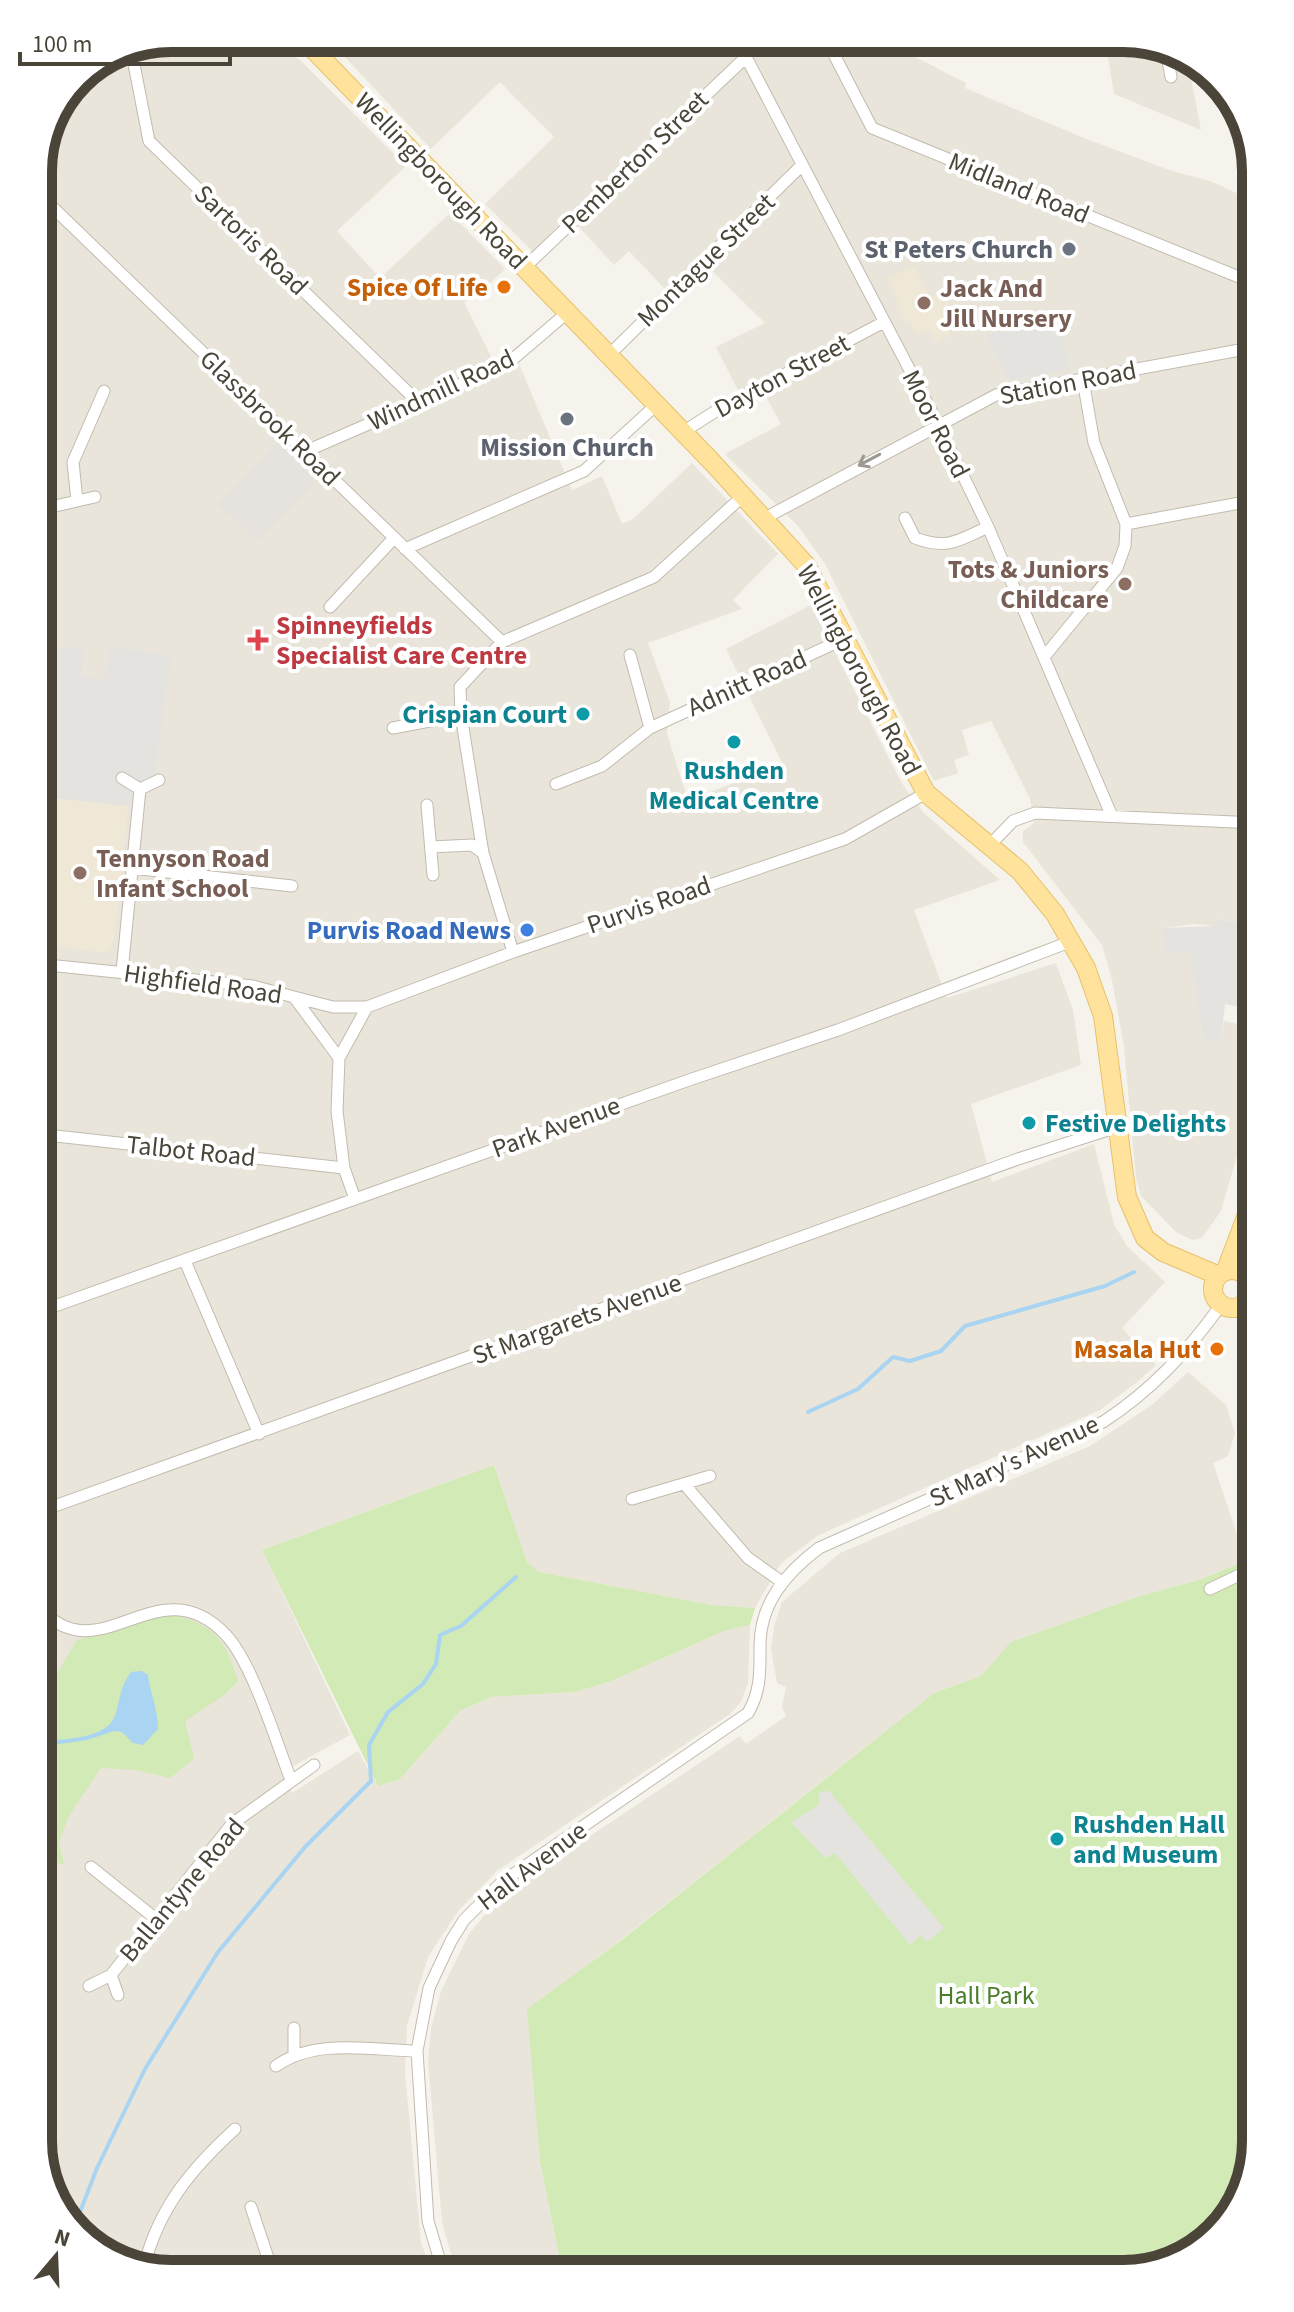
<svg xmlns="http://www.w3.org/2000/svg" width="1294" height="2312" viewBox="0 0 1294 2312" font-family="'Source Sans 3',sans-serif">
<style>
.residential{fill:#eae5da}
.industrial{fill:#e6e2dd}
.education{fill:#efe8d6}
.green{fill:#d2eab5}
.parking{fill:#e5e3e0}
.water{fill:#a9d4f2}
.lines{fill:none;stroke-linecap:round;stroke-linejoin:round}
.stream{stroke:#a9d4f2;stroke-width:4}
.street-casing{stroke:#c2bbae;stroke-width:13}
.secondary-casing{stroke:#d6c79b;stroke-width:18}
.primary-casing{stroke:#e6c16a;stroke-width:20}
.street{stroke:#fff;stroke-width:11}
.secondary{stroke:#fff3cd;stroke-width:16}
.primary{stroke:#ffe39c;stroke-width:18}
.oneway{stroke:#9c9892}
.worship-dot{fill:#6b7280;stroke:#fff;stroke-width:3}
.food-dot{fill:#e8710a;stroke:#fff;stroke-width:3}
.education-dot{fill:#8d6e63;stroke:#fff;stroke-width:3}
.health-dot{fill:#e0444e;stroke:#fff;stroke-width:3}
.culture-dot{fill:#0f9aa8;stroke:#fff;stroke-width:3}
.shop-dot{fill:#3f7fe0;stroke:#fff;stroke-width:3}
.labels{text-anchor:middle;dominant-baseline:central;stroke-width:8;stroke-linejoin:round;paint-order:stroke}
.street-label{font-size:26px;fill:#4b4439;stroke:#fff}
.worship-label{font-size:26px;font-weight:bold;fill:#5b616d;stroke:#fff;text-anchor:end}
.food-label{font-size:26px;font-weight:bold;fill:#c56008;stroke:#fff;text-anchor:end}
.education-label{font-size:26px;font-weight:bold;fill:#785e54;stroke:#fff;text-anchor:start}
.health-label{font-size:26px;font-weight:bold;fill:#be3a42;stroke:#fff;text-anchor:start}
.culture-label{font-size:26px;font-weight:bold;fill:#0d838f;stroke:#fff;text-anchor:start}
.shop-label{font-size:26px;font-weight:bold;fill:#366cbe;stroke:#fff;text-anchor:end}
.park-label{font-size:26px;fill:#4a7f2a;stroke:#fff}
.rim{fill:none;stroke:#4b4439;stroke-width:10}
</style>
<rect width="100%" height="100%" fill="#f6f3ec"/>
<path class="residential" d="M 1132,38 L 1187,57 L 1201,130 L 1114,94 L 1105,39 Z
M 884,41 L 966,83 L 965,88 L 1089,140 L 1172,171 L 1210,181 L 1256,202 L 1256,925 L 1216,919 L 1215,926 L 1194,924 L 1163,928 L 1190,952 L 1195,977 L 1221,1040 L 1224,1021 L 1256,1028 L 1256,1114 L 1241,1142 L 1221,1211 L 1202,1238 L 1193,1240 L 1177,1233 L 1141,1196 L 1136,1178 L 1124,1047 L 1112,980 L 1102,945 L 1023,842 L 1023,831 L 1034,823 L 1030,799 L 991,721 L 962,730 L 969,755 L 954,760 L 958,773 L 934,781 L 825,564 L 798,526 L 725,454 L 781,424 L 766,397 L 746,406 L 716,347 L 765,323 L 699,258 L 665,289 L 629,251 L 614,265 L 568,215 L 533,252 L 485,204 L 554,137 L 500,82 L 431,149 L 343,55 L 344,46 Z
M 249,47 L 281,49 L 300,60 L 406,166 L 337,231 L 380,278 L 450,213 L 505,269 L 481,292 L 464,302 L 492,359 L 514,352 L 572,490 L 602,476 L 622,524 L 632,520 L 692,463 L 778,554 L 733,600 L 742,609 L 648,643 L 670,702 L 667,734 L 688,800 L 783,765 L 726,649 L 811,605 L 901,782 L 923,812 L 1000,880 L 914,910 L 947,998 L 1056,963 L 1073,1010 L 1081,1065 L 971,1104 L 992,1182 L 1094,1144 L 1114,1224 L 1127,1246 L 1165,1282 L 1122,1328 L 1156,1365 L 1137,1382 L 1100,1410 L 819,1535 L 781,1563 L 755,1608 L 712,1605 L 539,1572 L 527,1562 L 494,1465 L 262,1550 L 350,1735 L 282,1772 L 292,1793 L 358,1751 L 378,1786 L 400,1779 L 460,1711 L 491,1697 L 575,1692 L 609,1682 L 724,1631 L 750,1625 L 748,1683 L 741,1702 L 730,1714 L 497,1871 L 459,1910 L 428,1957 L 407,2026 L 405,2072 L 421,2243 L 432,2271 L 163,2274 L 97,2251 L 48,2192 L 38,2141 L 38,163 L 77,77 L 121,48 Z
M 1188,1372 L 1226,1405 L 1235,1433 L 1228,1456 L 1213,1463 L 1246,1560 L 1202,1579 L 1140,1596 L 1012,1642 L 981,1676 L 934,1693 L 623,1938 L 528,2009 L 540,2162 L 562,2270 L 456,2271 L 442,2223 L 428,2061 L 431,2028 L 441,1991 L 469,1934 L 493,1905 L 527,1878 L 740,1736 L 746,1744 L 786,1716 L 782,1707 L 786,1687 L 777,1683 L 771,1649 L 775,1623 L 782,1602 L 840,1553 L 1090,1446 L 1153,1404 Z"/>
<path class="industrial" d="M 278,441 L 319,480 L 258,540 L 217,504 Z"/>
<path class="education" d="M 914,266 L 930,298 L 943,292 L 953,312 L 942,318 L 950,335 L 936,342 L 929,329 L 917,335 L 909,321 L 904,323 L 897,309 L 901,307 L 887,279 Z
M 38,796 L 128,806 L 114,940 L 106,953 L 38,943 Z"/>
<path class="green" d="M 494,1465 L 527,1562 L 539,1572 L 712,1605 L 755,1608 L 750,1625 L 724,1631 L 609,1682 L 575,1692 L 491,1697 L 460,1711 L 400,1779 L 378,1786 L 262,1550 Z
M 1256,1556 L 1256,2149 L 1233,2215 L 1174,2264 L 562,2270 L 540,2162 L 527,2009 L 624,1938 L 934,1693 L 981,1676 L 1011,1642 L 1140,1596 L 1202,1579 Z
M 167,1613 C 213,1624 225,1637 238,1681 L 223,1696 L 185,1721 L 194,1759 L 170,1778 L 136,1770 L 101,1768 L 68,1817 L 59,1843 L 64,1864 L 38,1861 L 38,1683 L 58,1672 L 77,1640 Z"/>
<path class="parking" d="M 1047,323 L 1062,334 L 1070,369 L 1009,380 L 985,335 Z
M 48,645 L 84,649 L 81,676 L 104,680 L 110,646 L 171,656 L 155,774 L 128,806 L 38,796 L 38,673 L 44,673 Z
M 1216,919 L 1256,925 L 1256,1010 L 1225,1004 L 1221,1040 L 1204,1041 L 1190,952 L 1164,952 L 1163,928 L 1214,926 Z
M 829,1791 L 944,1928 L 927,1942 L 921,1935 L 910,1945 L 835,1853 L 825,1858 L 791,1822 L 819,1805 L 819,1792 Z"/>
<path class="water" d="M 142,1671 L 148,1675 C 150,1693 158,1709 158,1729 L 143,1745 L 133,1743 L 122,1732 L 114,1731 L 87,1740 L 38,1747 L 38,1742 C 59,1739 104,1740 114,1718 C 121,1701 118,1690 131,1672 Z"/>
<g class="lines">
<path class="stream" d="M 808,1412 L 858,1389 L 893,1357 L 910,1361 L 941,1351 L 965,1326 L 1105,1286 L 1134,1272
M 75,2225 L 97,2168 L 145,2069 L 218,1952 L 305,1847 L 371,1781 L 369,1745 L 388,1712 L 423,1684 L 436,1664 L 440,1635 L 461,1626 L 516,1577"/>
<defs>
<path id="street" d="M 827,41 L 872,128 L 1256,284
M 743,42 L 746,57 L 938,424 L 988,527 L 1111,814
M 1166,50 L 1171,77
M 132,54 L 149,141 L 417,401
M 38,193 L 502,642
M 524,268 L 746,57
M 609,355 L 802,165
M 683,432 L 719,409 L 884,322
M 304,452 L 507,364 L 568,312
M 77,501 L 95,497
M 38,510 L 77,501 L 73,462 L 104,391
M 765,518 L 996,395 L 1256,347
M 905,518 L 915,538 C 948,550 957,541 988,527
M 1126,524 L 1256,500
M 405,549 L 584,471 L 656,405
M 330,607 L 394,538
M 630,655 L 650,728
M 1044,657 L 1117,568 L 1125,546 L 1126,524 L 1094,443 L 1083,380
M 461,715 L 483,853
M 393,728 L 461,715 L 460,687 L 502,642 L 654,577 L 744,495
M 556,784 L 602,766 L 650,728 L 844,639
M 140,789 L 159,780
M 427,805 L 433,875
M 990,845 L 1013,821 L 1035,813 L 1256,823
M 431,847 L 472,845 L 483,853 L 513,952
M 132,868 L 292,886
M 38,964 L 253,986 L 294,997 L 339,1058 L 337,1111 L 344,1168 L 355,1199
M 122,972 L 140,789 L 122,778
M 294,997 L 333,1007 L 367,1007
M 339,1058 L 367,1007 L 513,952 L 845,839 L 926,793
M 38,1134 L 344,1168
M 185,1261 L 259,1434
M 1251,1291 L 1256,1295
M 38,1312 L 689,1080 L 838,1030 L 1072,941
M 685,1485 L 748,1558 L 782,1582
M 632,1499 L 710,1476
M 38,1512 L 1018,1159 L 1117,1127
M 1210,1589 L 1256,1567
M 38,1606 C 100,1678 157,1562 226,1635 C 253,1664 276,1742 291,1780
M 91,1867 L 156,1919
M 111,1975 L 118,1995
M 89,1986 L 111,1975 L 232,1824 L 314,1765
M 38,2006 L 48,1990
M 294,2053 L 294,2028
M 276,2066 C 315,2038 371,2050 417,2051
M 251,2207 L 273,2273
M 144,2267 C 158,2209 191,2169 235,2129
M 443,2271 L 428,2221 L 417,2051 L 429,1988 L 451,1941 L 464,1920 L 502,1882 L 748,1713 C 761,1691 760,1671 760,1646 C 760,1603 786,1573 819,1548 L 1103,1422 C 1152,1390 1187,1352 1221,1305"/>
<path id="secondary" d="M 105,58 L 169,47"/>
<path id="primary" d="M 310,46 L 712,462 L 806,565 L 926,793 L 1020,871 L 1055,914 L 1086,968 L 1103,1016 L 1127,1197 L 1145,1238 L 1163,1252 L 1217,1275
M1213 1289a19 19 0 1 1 38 0a19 19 0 1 1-38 0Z
M 1226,1270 L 1256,1191
M 1238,1307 L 1256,1319"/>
</defs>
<use href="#street" class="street-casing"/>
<use href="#secondary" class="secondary-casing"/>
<use href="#primary" class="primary-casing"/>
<use href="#street" class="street"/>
<use href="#secondary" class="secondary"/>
<use href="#primary" class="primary"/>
</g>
<defs><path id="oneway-shaft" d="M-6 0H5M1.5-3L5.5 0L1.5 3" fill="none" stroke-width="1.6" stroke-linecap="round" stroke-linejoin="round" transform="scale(2)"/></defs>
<use class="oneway" href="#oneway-shaft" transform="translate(869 460) rotate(152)"/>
<g class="worship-dot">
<circle cx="1069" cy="249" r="8"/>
<circle cx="567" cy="419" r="8"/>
</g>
<g class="food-dot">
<circle cx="504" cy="287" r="8"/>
<circle cx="1217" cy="1349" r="8"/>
</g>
<g class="education-dot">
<circle cx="924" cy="303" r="8"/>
<circle cx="1125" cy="584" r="8"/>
<circle cx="80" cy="873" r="8"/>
</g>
<path class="health-dot" d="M254 628h8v8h8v8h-8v8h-8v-8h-8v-8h8z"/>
<g class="culture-dot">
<circle cx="583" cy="714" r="8"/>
<circle cx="734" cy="742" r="8"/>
<circle cx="1029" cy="1123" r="8"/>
<circle cx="1057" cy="1839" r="8"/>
</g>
<circle class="shop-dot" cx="527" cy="930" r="8"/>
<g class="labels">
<g class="street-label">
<text transform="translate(635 162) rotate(-44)">Pemberton Street</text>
<text transform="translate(441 181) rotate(46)">Wellingborough Road</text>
<text transform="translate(1019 188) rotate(22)">Midland Road</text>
<text transform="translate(251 240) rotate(44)">Sartoris Road</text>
<text transform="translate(706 260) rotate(-44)">Montague Street</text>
<text transform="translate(782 376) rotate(-28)">Dayton Street</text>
<text transform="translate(1068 383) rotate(-11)">Station Road</text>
<text transform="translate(441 390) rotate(-25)">Windmill Road</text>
<text transform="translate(270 418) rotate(44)">Glassbrook Road</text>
<text transform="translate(936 424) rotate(63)">Moor Road</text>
<text transform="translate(859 670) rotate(62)">Wellingborough Road</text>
<text transform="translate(747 683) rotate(-24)">Adnitt Road</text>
<text transform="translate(649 905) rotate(-19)">Purvis Road</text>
<text transform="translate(203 984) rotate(8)">Highfield Road</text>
<text transform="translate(556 1127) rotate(-20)">Park Avenue</text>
<text transform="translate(191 1151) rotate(6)">Talbot Road</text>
<text transform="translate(577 1319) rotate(-20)">St Margarets Avenue</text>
<text transform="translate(1014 1461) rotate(-25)">St Mary's Avenue</text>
<text transform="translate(532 1866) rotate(-37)">Hall Avenue</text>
<text transform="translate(182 1890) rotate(-50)">Ballantyne Road</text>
</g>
<g class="worship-label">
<text x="1053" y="249">St Peters Church</text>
<text x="567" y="447" text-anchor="middle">Mission Church</text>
</g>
<g class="food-label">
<text x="488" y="287">Spice Of Life</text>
<text x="1201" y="1349">Masala Hut</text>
</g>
<g class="education-label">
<text x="940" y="288">Jack And<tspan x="940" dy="30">Jill Nursery</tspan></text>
<text x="1109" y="569" text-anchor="end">Tots &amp; Juniors<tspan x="1109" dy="30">Childcare</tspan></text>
<text x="96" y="858">Tennyson Road<tspan x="96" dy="30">Infant School</tspan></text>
</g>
<g class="health-label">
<text x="276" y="625">Spinneyfields<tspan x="276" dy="30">Specialist Care Centre</tspan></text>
</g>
<g class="culture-label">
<text x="567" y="714" text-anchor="end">Crispian Court</text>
<text x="734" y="770" text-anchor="middle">Rushden<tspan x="734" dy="30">Medical Centre</tspan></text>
<text x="1045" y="1123">Festive Delights</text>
<text x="1073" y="1824">Rushden Hall<tspan x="1073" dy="30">and Museum</tspan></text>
</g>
<g class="shop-label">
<text x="511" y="930">Purvis Road News</text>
</g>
<g class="park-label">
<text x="986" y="1995">Hall Park</text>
</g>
</g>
<path d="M0 0H1294V2312H0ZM171 52H1123A119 119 0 0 1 1242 171V2141A119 119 0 0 1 1123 2260H171A119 119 0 0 1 52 2141V171A119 119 0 0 1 171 52Z" fill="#fff" fill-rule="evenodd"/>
<path class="rim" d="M171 52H1123A119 119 0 0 1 1242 171V2141A119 119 0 0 1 1123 2260H171A119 119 0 0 1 52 2141V171A119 119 0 0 1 171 52Z"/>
<g transform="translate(56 2256) rotate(19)" stroke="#ffffff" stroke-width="6" paint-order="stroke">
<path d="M0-6L14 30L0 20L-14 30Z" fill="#4b4439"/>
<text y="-12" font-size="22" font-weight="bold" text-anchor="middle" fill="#4b4439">N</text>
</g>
<path d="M20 52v12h210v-12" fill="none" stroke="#4b4439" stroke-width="4"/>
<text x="32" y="52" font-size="24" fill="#4b4439" stroke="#ffffff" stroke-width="6" paint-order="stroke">100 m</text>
</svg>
